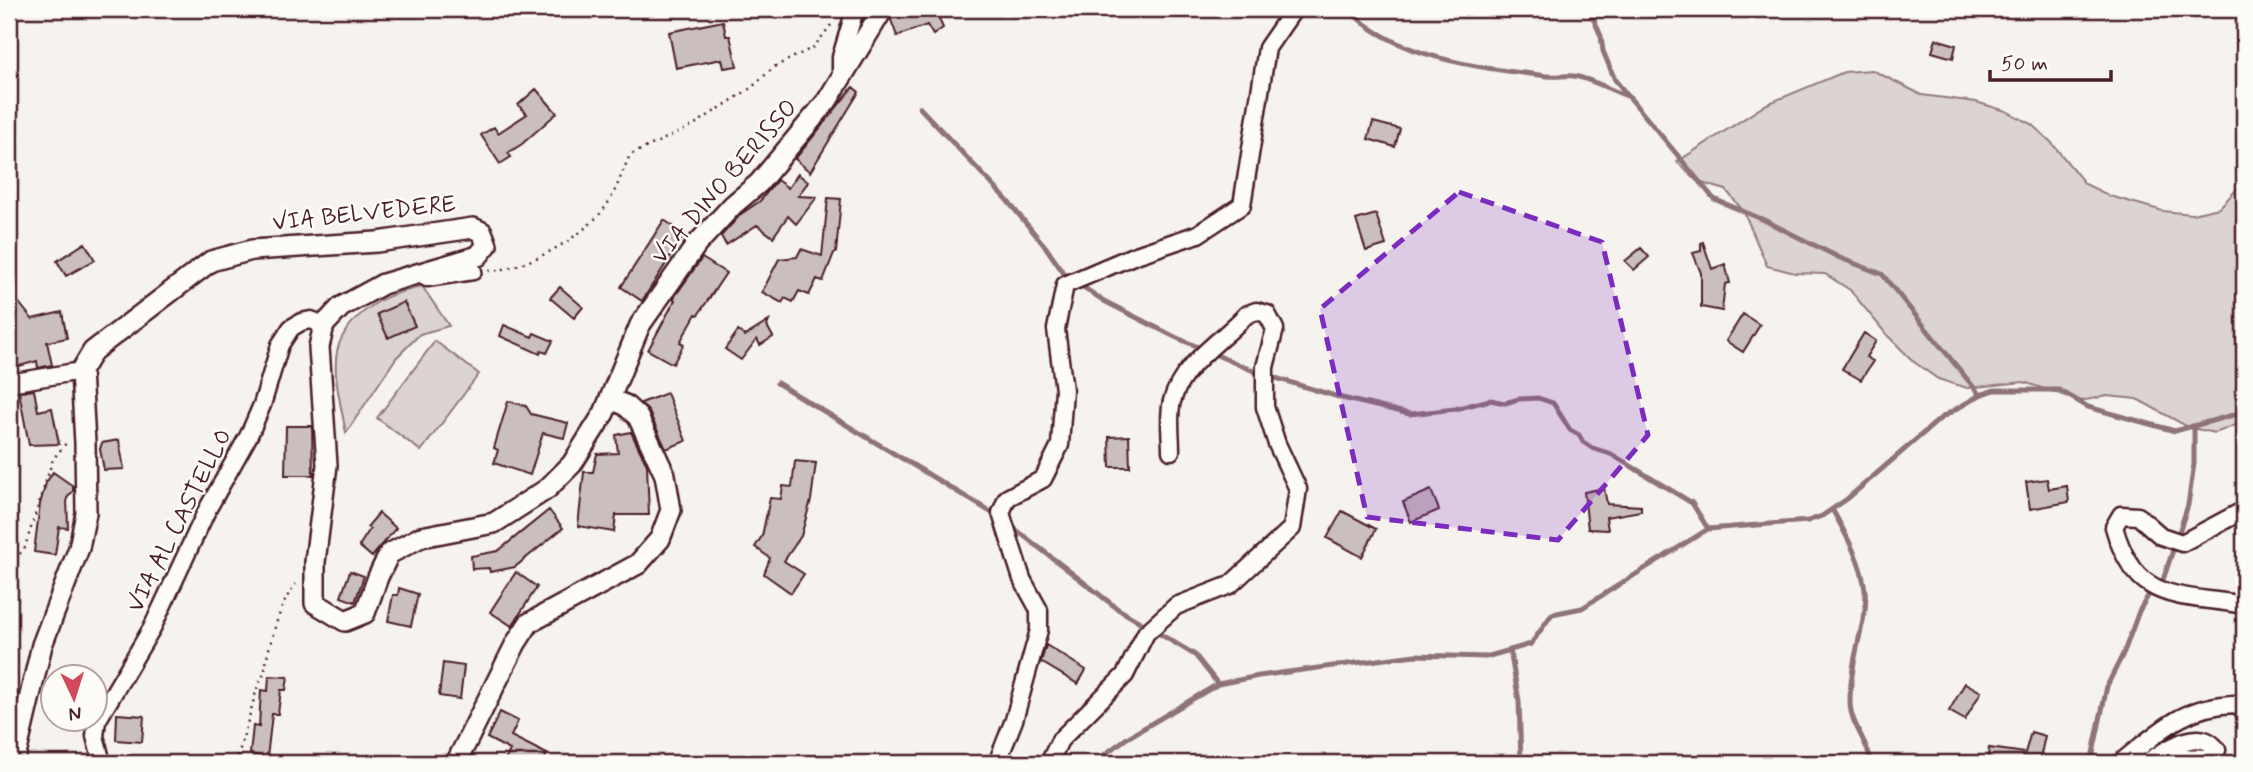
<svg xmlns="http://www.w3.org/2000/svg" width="2253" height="772" viewBox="0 0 2253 772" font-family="Mynerve,sans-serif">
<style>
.green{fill:#dcd4d2;stroke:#937a7e;stroke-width:2}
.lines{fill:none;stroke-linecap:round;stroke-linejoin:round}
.stream{stroke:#8e7378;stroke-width:5}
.building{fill:#cbbfbe;stroke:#4a1f2b;stroke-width:2}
.minor-casing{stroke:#4a1f2b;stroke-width:21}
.tertiary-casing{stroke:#4a1f2b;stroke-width:24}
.path{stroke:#4a1f2b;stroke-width:2.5;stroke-dasharray:2 5;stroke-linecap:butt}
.minor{stroke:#fdfcf7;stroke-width:16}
.tertiary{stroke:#fdfcf7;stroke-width:19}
.marked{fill:#7b2cbf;fill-opacity:0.2;stroke:#7b2cbf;stroke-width:5;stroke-dasharray:14 9;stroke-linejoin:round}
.labels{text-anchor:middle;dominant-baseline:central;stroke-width:5;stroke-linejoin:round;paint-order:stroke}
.street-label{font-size:24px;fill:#4a1f2b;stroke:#fdfcf7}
</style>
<rect width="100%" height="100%" fill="#f6f3ef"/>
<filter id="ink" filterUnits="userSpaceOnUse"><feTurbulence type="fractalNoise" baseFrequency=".0143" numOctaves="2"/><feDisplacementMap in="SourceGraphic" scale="14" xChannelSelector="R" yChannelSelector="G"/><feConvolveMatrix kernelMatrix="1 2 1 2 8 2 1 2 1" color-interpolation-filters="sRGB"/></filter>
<g filter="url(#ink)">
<path class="green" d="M 1872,70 L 1922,95 L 1976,102 L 2006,111 L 2031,124 L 2051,142 L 2085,184 L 2110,196 L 2163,211 L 2192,214 L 2219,208 L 2238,188 L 2244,187 L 2244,422 L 2215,433 L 2188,427 L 2137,399 L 2107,396 L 2080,401 L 2024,382 L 1967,388 L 1938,379 L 1914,362 L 1887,335 L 1850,290 L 1825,274 L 1795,273 L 1767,266 L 1744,212 L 1726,190 L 1698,182 L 1677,162 L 1767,104 L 1844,72 Z
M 422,286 L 449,326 L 420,334 L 396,358 L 346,433 C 335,373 319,336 381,300 C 393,293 409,291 422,286 Z
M 435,341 L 479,374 L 421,451 L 377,418 Z"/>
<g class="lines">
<path class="stream" d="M 1348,9 C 1396,59 1481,68 1547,76 C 1556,77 1566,75 1574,76 C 1592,79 1612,91 1630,97
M 1589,9 L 1601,36 L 1603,51 L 1615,80 L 1714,199 L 1764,220 L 1840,258 L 1882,274 L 1980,395
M 919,107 L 1005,198 L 1045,246 L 1065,275 L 1104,301 L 1175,337 L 1256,372 L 1342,398 L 1410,414 L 1455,409 L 1490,400 L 1505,403 L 1519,399 L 1538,398 L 1553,403 L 1570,430 L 1579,435 L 1583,442 L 1592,448 L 1611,454 L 1692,503 L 1708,529
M 777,383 L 999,517
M 1832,509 C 1849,540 1872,579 1864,616 C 1858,644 1850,673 1850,702 C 1850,725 1869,742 1871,763
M 1010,525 L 1118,609 L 1195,655 L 1218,684
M 1510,650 L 1519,701 L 1521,763
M 1093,763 L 1127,738 L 1218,684 L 1259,676 L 1415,655 L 1486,657 L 1531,644 L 1552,614 L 1582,608 L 1708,529 L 1808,521 L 1822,516 L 1847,499 L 1941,418 L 1980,395 L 1994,390 L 2059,390 L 2088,407 L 2175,431 L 2244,412
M 2091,763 L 2107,686 L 2124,652 L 2139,611 L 2148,596 L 2163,580 L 2188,505 L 2194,464 L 2194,426"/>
</g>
<path class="building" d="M 895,9 L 953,9 L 939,19 L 943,28 L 933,35 L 927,25 L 897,36 L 891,20 Z
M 723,21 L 726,36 L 730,36 L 737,66 L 724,68 L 722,59 L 676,68 L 669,32 Z
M 1936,39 L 1956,45 L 1953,58 L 1932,52 Z
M 853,87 L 859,92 L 810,172 L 795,159 Z
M 536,89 L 557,113 L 522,144 L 508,153 L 511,157 L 500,164 L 481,135 L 494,127 L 498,133 L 527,114 L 518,105 Z
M 1373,122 L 1400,129 L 1395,147 L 1368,139 Z
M 798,174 L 808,182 L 798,196 L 817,197 L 796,224 L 788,216 L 773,237 L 757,225 L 726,245 L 721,236 L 741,214 L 760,201 L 777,180 L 788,188 Z
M 828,198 L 841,199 L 836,253 L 834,253 L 823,281 L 817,279 L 809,295 L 799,291 L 793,302 L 785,298 L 782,303 L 762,292 L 779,259 L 797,257 L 801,249 L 822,256 Z
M 1376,214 L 1386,245 L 1366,251 L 1356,220 Z
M 664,220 L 685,234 L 642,301 L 621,287 Z
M 1703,242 L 1712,269 L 1725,264 L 1730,283 L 1725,284 L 1722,311 L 1701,307 L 1701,273 L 1693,253 L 1701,251 L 1701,243 Z
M 85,243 L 95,260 L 66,276 L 57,261 Z
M 1641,248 L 1649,257 L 1634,270 L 1625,261 Z
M 702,258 L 726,273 L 698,315 L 696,314 L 680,342 L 684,344 L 673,364 L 648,350 L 675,300 L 673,299 Z
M 560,287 L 583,307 L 574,318 L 550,298 Z
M 9,290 L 32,319 L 62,312 L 67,338 L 47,342 L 52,365 L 38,368 L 37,361 L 9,369 Z
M 404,302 L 415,326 L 388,338 L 377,314 Z
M 1743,314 L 1760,325 L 1743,352 L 1726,341 Z
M 769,321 L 767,326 L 773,337 L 760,345 L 757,339 L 741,360 L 725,349 L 738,331 L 745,336 Z
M 504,325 L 532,337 L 534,333 L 553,341 L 547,353 L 541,351 L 540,354 L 500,336 Z
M 1864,333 L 1876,341 L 1866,357 L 1873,361 L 1861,380 L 1842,369 Z
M 34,390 L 38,411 L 52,408 L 59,444 L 29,445 L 19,392 Z
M 667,393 L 686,441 L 666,449 L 649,412 L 641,403 Z
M 508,401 L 526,406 L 531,414 L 568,423 L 564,438 L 543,433 L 530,475 L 494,463 L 498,450 L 494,448 Z
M 286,426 L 312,426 L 313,475 L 285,475 Z
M 631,432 L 647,465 L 649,515 L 616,515 L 614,532 L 578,526 L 584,472 L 593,472 L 597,454 L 618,453 L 616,435 Z
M 1129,436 L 1130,467 L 1110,467 L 1109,437 Z
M 119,440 L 124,469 L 104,470 L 100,449 L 102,443 Z
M 795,461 L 816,463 L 811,500 L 801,536 L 784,561 L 804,574 L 791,593 L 764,574 L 770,558 L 755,547 L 762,536 L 770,498 L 781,499 L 783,486 L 792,487 Z
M 53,472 L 73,486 L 73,491 L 67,498 L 68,528 L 59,527 L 55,555 L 34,552 L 40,504 L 46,483 Z
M 2047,479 L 2049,489 L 2067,486 L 2069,502 L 2030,509 L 2026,482 Z
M 1604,488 L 1607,504 L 1641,506 L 1641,511 L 1606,517 L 1608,530 L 1588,529 L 1584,492 Z
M 1431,490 L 1439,510 L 1411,522 L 1403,502 Z
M 549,510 L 563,528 L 515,567 L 490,572 L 489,568 L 472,569 L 471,556 L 498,551 Z
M 1342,511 L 1376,529 L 1362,557 L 1327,538 Z
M 379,513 L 396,528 L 372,557 L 359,546 L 370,529 L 367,527 Z
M 350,571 L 364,576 L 355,602 L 341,597 Z
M 516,572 L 537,587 L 512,626 L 490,612 Z
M 399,588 L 418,594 L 411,626 L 388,621 L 393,595 L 398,595 Z
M 1046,645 L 1086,670 L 1078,684 L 1041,662 Z
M 443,663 L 464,666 L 460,699 L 439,696 Z
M 269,676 L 288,677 L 286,690 L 281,690 L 278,714 L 272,714 L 267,758 L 250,754 L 253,726 L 259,727 L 261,690 L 268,691 Z
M 1965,683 L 1981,692 L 1965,720 L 1949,711 Z
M 500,712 L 518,721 L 511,736 L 547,754 L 543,763 L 504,763 L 510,750 L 487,738 Z
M 117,714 L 144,716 L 142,742 L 116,740 Z
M 2031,732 L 2045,736 L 2039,763 L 1987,763 L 1989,748 L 2025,753 Z"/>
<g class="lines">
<defs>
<path id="minor" d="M 841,77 L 841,57 L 854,13
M 427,278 L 473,271
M 9,383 L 81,371
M 2244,510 L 2182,543 L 2161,536 L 2138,516 L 2121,515 L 2114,527 C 2136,605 2178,593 2244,605
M 102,763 L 95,736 L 97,721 L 152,628 L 207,510 L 249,435 L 262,405 L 280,345 L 291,328 L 301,322 L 311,320 L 324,325
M 997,763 L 1014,720 L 1039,630 L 1039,610 L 1022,579 L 1001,513 L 1007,498 L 1043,479 L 1060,445 L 1064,390 L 1056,329 L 1065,285 L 1133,256 L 1198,234 L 1242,205 L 1267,48 L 1294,9
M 1051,763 L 1050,761 L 1060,740 L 1125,675 L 1146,633 L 1176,606 L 1230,585 L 1292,528 L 1298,489 L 1277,444 L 1265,407 L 1265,367 L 1275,329 L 1267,314 L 1256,311 L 1246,315 C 1221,342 1183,363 1172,401 C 1168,416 1171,435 1171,451
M 2120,763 C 2159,732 2184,705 2236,704 L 2244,710
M 2146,763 C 2164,751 2200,724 2217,750 L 2213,758 L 2174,757 L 2169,763"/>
<path id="tertiary" d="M 14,763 L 42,645 L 79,548 L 86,513 L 85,443 L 81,371 L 93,351 L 211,261 L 252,250 L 377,242 L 473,228 L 482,232 L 487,245 L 478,256 L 383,284 L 341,307 L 324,325 L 319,347 L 327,465 L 315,562 L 315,603 L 345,621 L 365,613 L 378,577 L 389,554 L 421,537 L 494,523 L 547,489 L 572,464 L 604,413 L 640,325 L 697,244 L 733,205 L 759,183 L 827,101 L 883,9
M 456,763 L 516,643 L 529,623 L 638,564 L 660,539 L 671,510 L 665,475 L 638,417 L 625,405 L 610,399"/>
</defs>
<use href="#minor" class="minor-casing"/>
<use href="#tertiary" class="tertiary-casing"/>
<path class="path" d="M 489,271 C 527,269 590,235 610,200 C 618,186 623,170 630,155 L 692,126 L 751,88 L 774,67 L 814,47 L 834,21
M 9,563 L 24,550 L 53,459 L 68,441
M 9,595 L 11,600 L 9,623
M 236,763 L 258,685 C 266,675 265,665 268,653 C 274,630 281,601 296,584"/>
<use href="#minor" class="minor"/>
<use href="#tertiary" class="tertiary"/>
</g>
</g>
<path class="marked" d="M 1459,192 L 1602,242 L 1648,435 L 1558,540 L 1367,517 L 1320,309 Z"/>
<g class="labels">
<g class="street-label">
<text transform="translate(725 182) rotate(-49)">VIA DINO BERISSO</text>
<text transform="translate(364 214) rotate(-6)">VIA BELVEDERE</text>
<text transform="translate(180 521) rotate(-63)">VIA AL CASTELLO</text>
</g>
</g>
<rect width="2253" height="772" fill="none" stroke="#fdfcf7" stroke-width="35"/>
<rect x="18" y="18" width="2218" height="737" fill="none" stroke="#4a1f2b" stroke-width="2.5" filter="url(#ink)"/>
<g transform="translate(74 698) rotate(176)"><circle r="33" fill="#fdfcf7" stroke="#b5a4a5" stroke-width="2"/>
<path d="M0-5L12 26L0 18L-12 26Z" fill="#d1495b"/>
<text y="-10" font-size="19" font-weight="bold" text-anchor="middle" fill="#4a1f2b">N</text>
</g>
<path d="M1990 70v10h121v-10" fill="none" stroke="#4a1f2b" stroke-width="3.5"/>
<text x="2001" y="70" font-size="21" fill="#4a1f2b" stroke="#fdfcf7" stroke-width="5" paint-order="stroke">50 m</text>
</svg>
